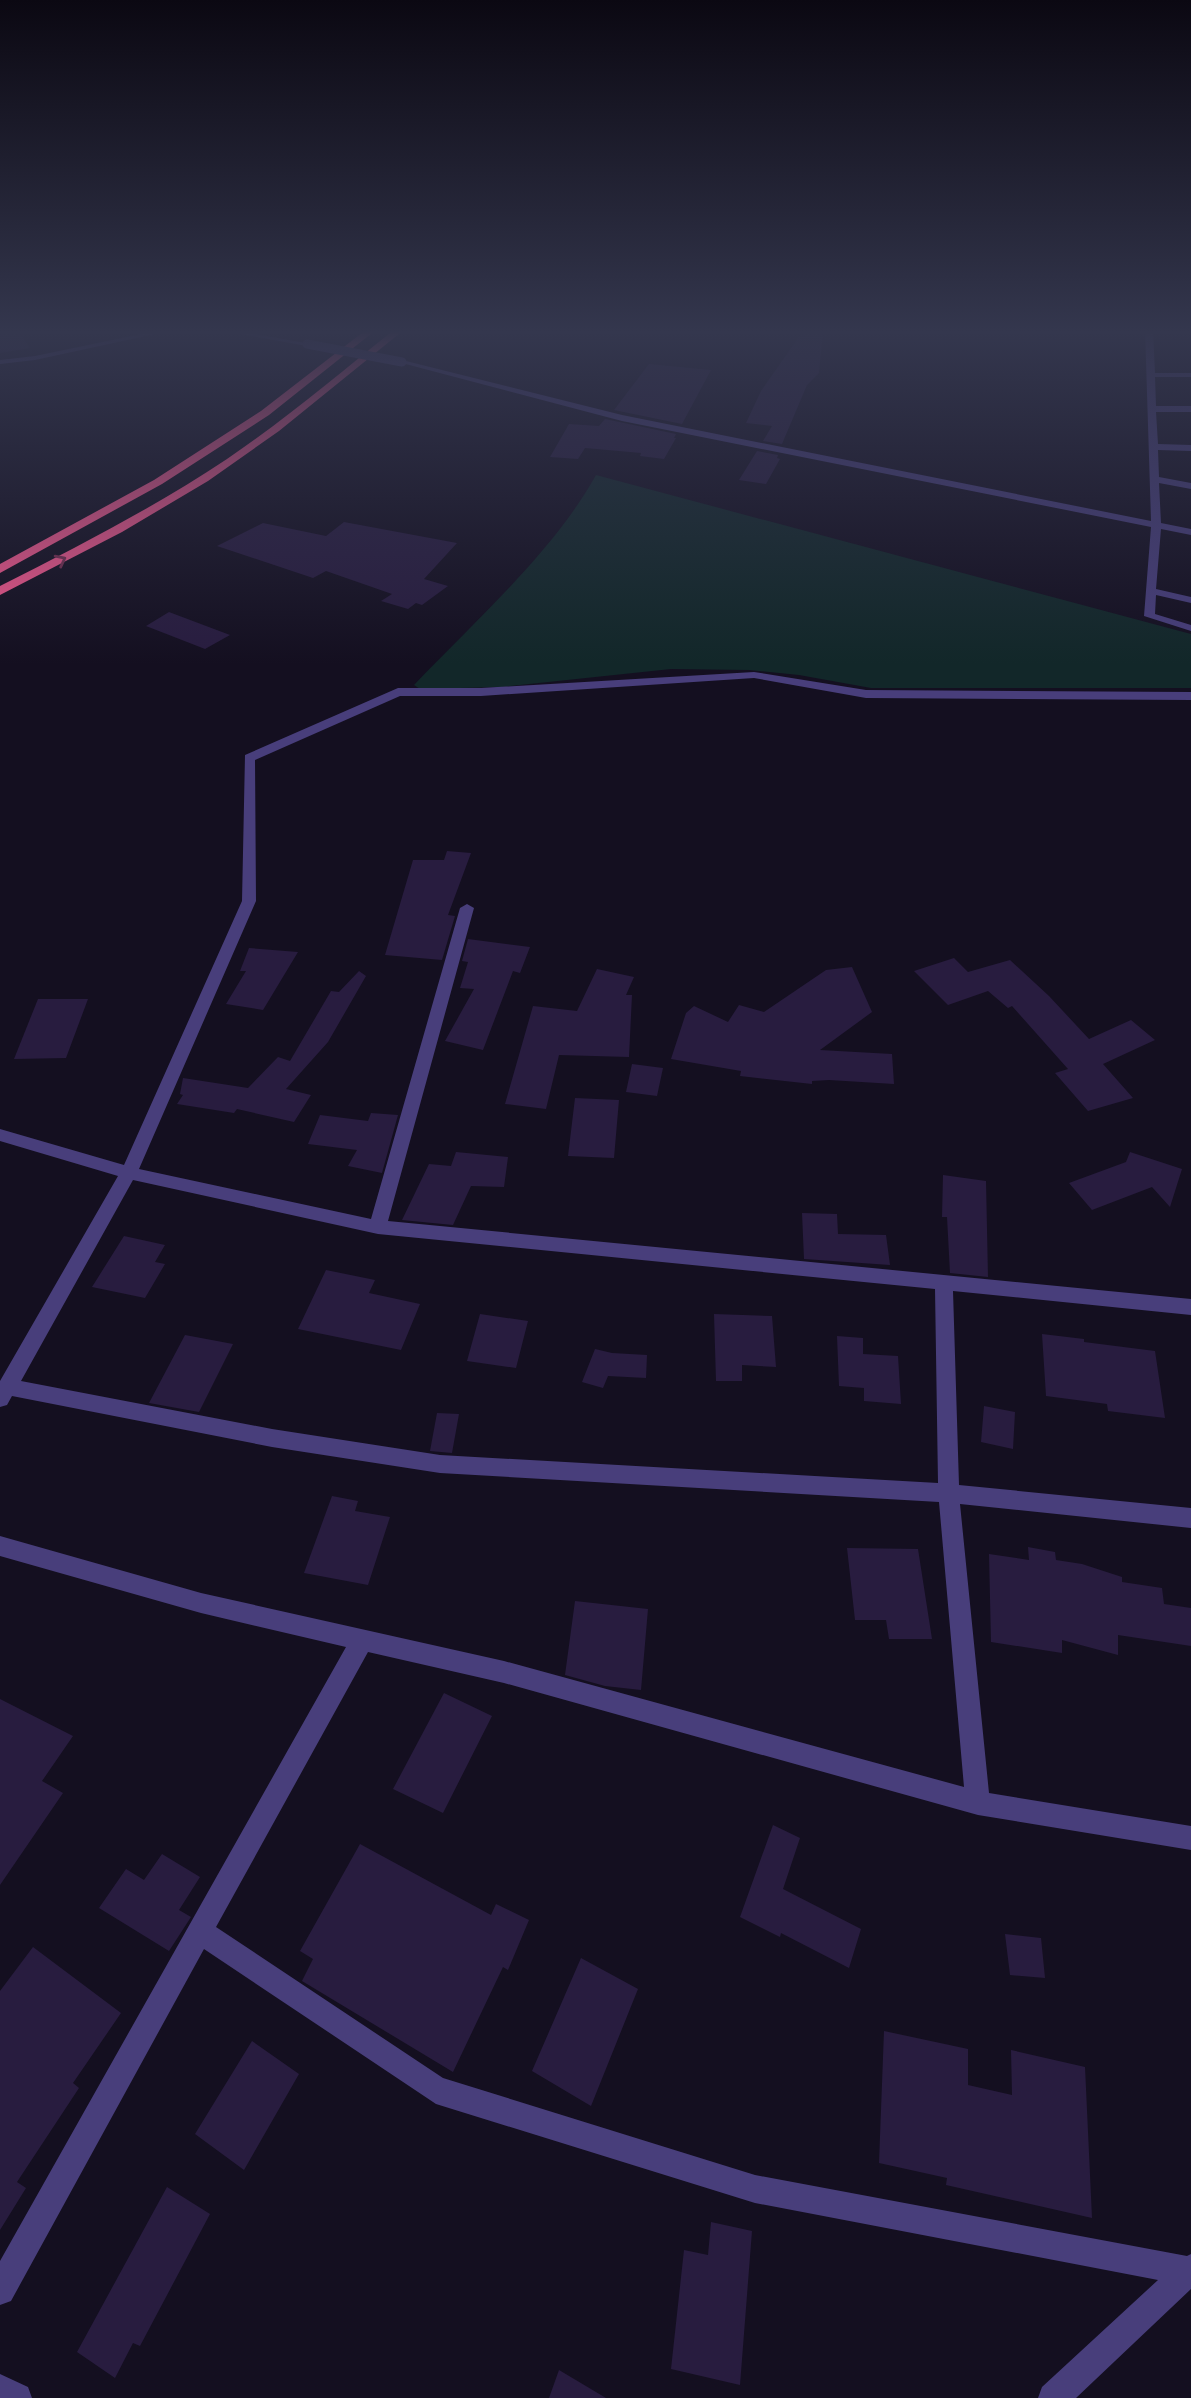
<svg xmlns="http://www.w3.org/2000/svg" width="1191" height="2398" viewBox="0 0 1191 2398" font-family="'IBM Plex Sans',sans-serif">
<style>
.green{fill:#122729}
.building{fill:#281c3f}
.lines{fill:none;stroke-linecap:round;stroke-linejoin:round}
.minor{fill:#483e7b;fill-rule:evenodd}
.highway{fill:#f1578c;fill-rule:evenodd}
.minor-bridge{stroke:#483e7b;stroke-width:9}
.oneway{stroke:#772f51}
</style>
<rect width="100%" height="100%" fill="#140f20"/>
<path class="green" d="M 596,475 L 1191,634 L 1191,688 L 871,688 L 799,675 L 749,670 L 671,669 L 502,687 L 420,689 L 414,685 C 474,622 554,551 596,475 Z"/>
<path class="building" d="M 0,329 L 17,329 L 30,348 L 0,353 Z
M 803,331 L 823,331 L 819,373 L 807,385 L 782,444 L 763,441 L 772,426 L 746,423 L 761,391 Z
M 649,364 L 711,370 L 682,424 L 614,410 Z
M 605,419 L 676,434 L 674,438 L 676,438 L 664,459 L 640,456 L 641,453 L 585,448 L 578,459 L 550,457 L 569,424 L 599,426 Z
M 757,451 L 778,455 L 777,458 L 780,459 L 766,484 L 739,480 Z
M 344,522 L 457,543 L 424,579 L 448,586 L 422,605 L 416,603 L 408,609 L 381,601 L 392,594 L 326,571 L 313,578 L 217,546 L 263,523 L 326,536 Z
M 169,612 L 230,635 L 205,649 L 146,626 Z
M 447,851 L 471,853 L 448,915 L 455,916 L 442,960 L 385,955 L 413,860 L 444,860 Z
M 468,939 L 530,947 L 520,973 L 513,971 L 483,1050 L 445,1041 L 474,989 L 460,988 L 468,962 L 462,961 Z
M 249,948 L 298,952 L 263,1010 L 226,1004 L 246,971 L 240,971 Z
M 954,958 L 968,972 L 1010,960 L 1049,996 L 1089,1039 L 1131,1020 L 1155,1040 L 1103,1064 L 1133,1098 L 1088,1111 L 1055,1073 L 1068,1069 L 1012,1006 L 1008,1008 L 988,991 L 948,1005 L 914,971 Z
M 852,967 L 872,1012 L 820,1050 L 892,1054 L 894,1084 L 829,1080 L 812,1081 L 812,1084 L 740,1076 L 741,1071 L 671,1059 L 686,1013 L 694,1006 L 728,1022 L 739,1005 L 764,1012 L 826,970 Z
M 597,969 L 634,977 L 626,995 L 632,995 L 629,1057 L 559,1055 L 546,1109 L 505,1104 L 533,1006 L 577,1011 Z
M 359,971 L 366,976 L 328,1042 L 286,1089 L 311,1095 L 294,1122 L 237,1109 L 234,1113 L 177,1104 L 183,1095 L 180,1094 L 183,1078 L 248,1088 L 278,1057 L 290,1061 L 331,991 L 339,992 Z
M 38,999 L 88,999 L 66,1058 L 14,1059 Z
M 632,1064 L 663,1068 L 657,1096 L 626,1092 Z
M 575,1098 L 619,1100 L 614,1158 L 568,1156 Z
M 371,1113 L 398,1115 L 382,1173 L 348,1166 L 357,1150 L 308,1144 L 320,1115 L 368,1121 Z
M 456,1152 L 508,1157 L 504,1187 L 471,1186 L 453,1225 L 402,1220 L 429,1164 L 451,1166 Z
M 1130,1152 L 1182,1169 L 1170,1207 L 1152,1187 L 1092,1210 L 1069,1183 L 1126,1162 Z
M 943,1175 L 986,1181 L 988,1277 L 950,1273 L 947,1217 L 942,1217 Z
M 802,1213 L 837,1214 L 838,1234 L 886,1235 L 890,1265 L 804,1259 Z
M 124,1236 L 165,1245 L 155,1262 L 165,1264 L 145,1298 L 92,1287 Z
M 326,1270 L 375,1280 L 369,1293 L 420,1304 L 401,1350 L 298,1329 Z
M 480,1314 L 528,1321 L 516,1368 L 467,1361 Z
M 714,1314 L 772,1316 L 776,1367 L 742,1365 L 742,1381 L 716,1381 Z
M 1042,1334 L 1084,1339 L 1084,1342 L 1155,1351 L 1165,1418 L 1108,1411 L 1107,1404 L 1046,1396 Z
M 185,1335 L 233,1344 L 199,1412 L 149,1403 Z
M 837,1336 L 863,1338 L 863,1354 L 898,1356 L 901,1404 L 864,1401 L 864,1388 L 839,1386 Z
M 595,1349 L 612,1353 L 647,1355 L 646,1378 L 608,1376 L 603,1388 L 582,1382 Z
M 984,1406 L 1015,1412 L 1013,1449 L 981,1442 Z
M 437,1413 L 459,1414 L 452,1453 L 430,1451 Z
M 332,1496 L 358,1501 L 355,1511 L 390,1517 L 368,1585 L 304,1573 Z
M 1028,1547 L 1055,1552 L 1056,1560 L 1082,1564 L 1122,1577 L 1122,1582 L 1162,1588 L 1164,1604 L 1191,1608 L 1191,1646 L 1118,1635 L 1118,1655 L 1062,1640 L 1062,1653 L 991,1642 L 989,1554 L 1029,1560 Z
M 847,1548 L 918,1549 L 932,1639 L 889,1639 L 886,1620 L 855,1620 Z
M 575,1601 L 648,1609 L 641,1690 L 605,1686 L 565,1675 Z
M 444,1693 L 492,1716 L 443,1813 L 393,1789 Z
M 0,1699 L 73,1736 L 42,1781 L 63,1793 L 0,1885 Z
M 773,1825 L 800,1838 L 783,1889 L 861,1929 L 849,1968 L 781,1933 L 780,1937 L 740,1917 Z
M 360,1844 L 491,1915 L 496,1904 L 529,1920 L 508,1970 L 503,1967 L 453,2072 L 302,1981 L 313,1959 L 300,1951 Z
M 162,1854 L 200,1877 L 179,1910 L 191,1917 L 169,1951 L 99,1908 L 126,1869 L 144,1880 Z
M 1005,1934 L 1041,1938 L 1045,1978 L 1010,1975 Z
M 33,1947 L 121,2013 L 73,2083 L 79,2088 L 17,2182 L 26,2188 L 0,2230 L 0,1991 Z
M 581,1958 L 638,1989 L 591,2106 L 532,2071 Z
M 884,2031 L 968,2049 L 968,2085 L 1012,2095 L 1011,2050 L 1085,2067 L 1092,2218 L 946,2185 L 947,2178 L 879,2163 Z
M 252,2041 L 299,2074 L 244,2170 L 195,2134 Z
M 167,2187 L 210,2214 L 140,2346 L 133,2343 L 115,2378 L 77,2352 Z
M 711,2222 L 752,2231 L 740,2385 L 671,2369 L 684,2250 L 708,2255 Z
M 559,2370 L 606,2398 L 549,2398 Z"/>
<g class="lines">
<path class="minor" d="M 165,329 L 178,329 L 35,360 L 0,364 L 0,360 L 35,356 Z
M 213,329 L 228,329 L 311,344 L 307,346 Z
M 1145,329 L 1153,329 L 1155,373 L 1191,373 L 1191,377 L 1155,377 L 1156,406 L 1191,406 L 1191,412 L 1156,412 L 1158,444 L 1191,445 L 1191,451 L 1158,450 L 1159,477 L 1191,483 L 1191,489 L 1159,483 L 1161,523 L 1191,529 L 1191,535 L 1161,529 L 1156,589 L 1191,597 L 1191,603 L 1156,595 L 1155,614 L 1191,625 L 1191,631 L 1144,616 L 1151,527 L 622,421 L 398,362 L 402,360 L 622,415 L 1151,521 Z
M 754,672 L 866,690 L 1191,692 L 1191,700 L 866,698 L 754,678 L 481,696 L 400,696 L 255,760 L 256,901 L 139,1169 L 371,1219 L 460,908 L 467,904 L 474,908 L 388,1221 L 1191,1299 L 1191,1315 L 953,1291 L 959,1485 L 1191,1508 L 1191,1528 L 960,1504 L 989,1793 L 1191,1826 L 1191,1850 L 978,1815 L 504,1683 L 368,1652 L 216,1927 L 443,2078 L 755,2175 L 1187,2256 L 1191,2254 L 1191,2289 L 1076,2398 L 1038,2398 L 1042,2387 L 1158,2280 L 755,2203 L 436,2104 L 204,1949 L 11,2301 L 0,2305 L 0,2261 L 346,1647 L 201,1613 L 0,1556 L 0,1536 L 201,1593 L 504,1661 L 964,1787 L 939,1502 L 440,1473 L 272,1447 L 12,1396 L 7,1405 L 0,1407 L 0,1381 L 118,1176 L 0,1141 L 0,1129 L 124,1165 L 242,901 L 245,755 L 398,688 L 481,688 ZM 133,1180 L 378,1234 L 935,1289 L 938,1483 L 440,1455 L 272,1429 L 21,1381 Z
M 0,2374 L 28,2387 L 32,2398 L 0,2398 Z"/>
<path class="highway" d="M 367,329 L 377,329 L 269,415 L 162,484 L 0,573 L 0,564 L 154,480 L 261,411 Z
M 395,329 L 405,329 L 279,431 L 208,481 L 122,532 L 0,595 L 0,586 C 77,547 155,507 227,459 C 286,419 340,373 395,329 Z"/>
<path class="minor-bridge" d="M 307,344 L 402,362"/>
</g>
<defs><path id="oneway-chevron" d="M-2-3.5L2.5 0L-2 3.5" fill="none" stroke-width="1.6" stroke-linecap="round" stroke-linejoin="round" transform="scale(1.75)"/></defs>
<use class="oneway" href="#oneway-chevron" transform="translate(61 560) rotate(-27)"/>
<linearGradient id="sky" x2="0" y2="1"><stop stop-color="#0b0812"/><stop offset="0.5" stop-color="#34374e"/><stop offset="1" stop-color="#34374e" stop-opacity="0"/></linearGradient>
<rect width="1191" height="664" fill="url(#sky)"/>
</svg>
